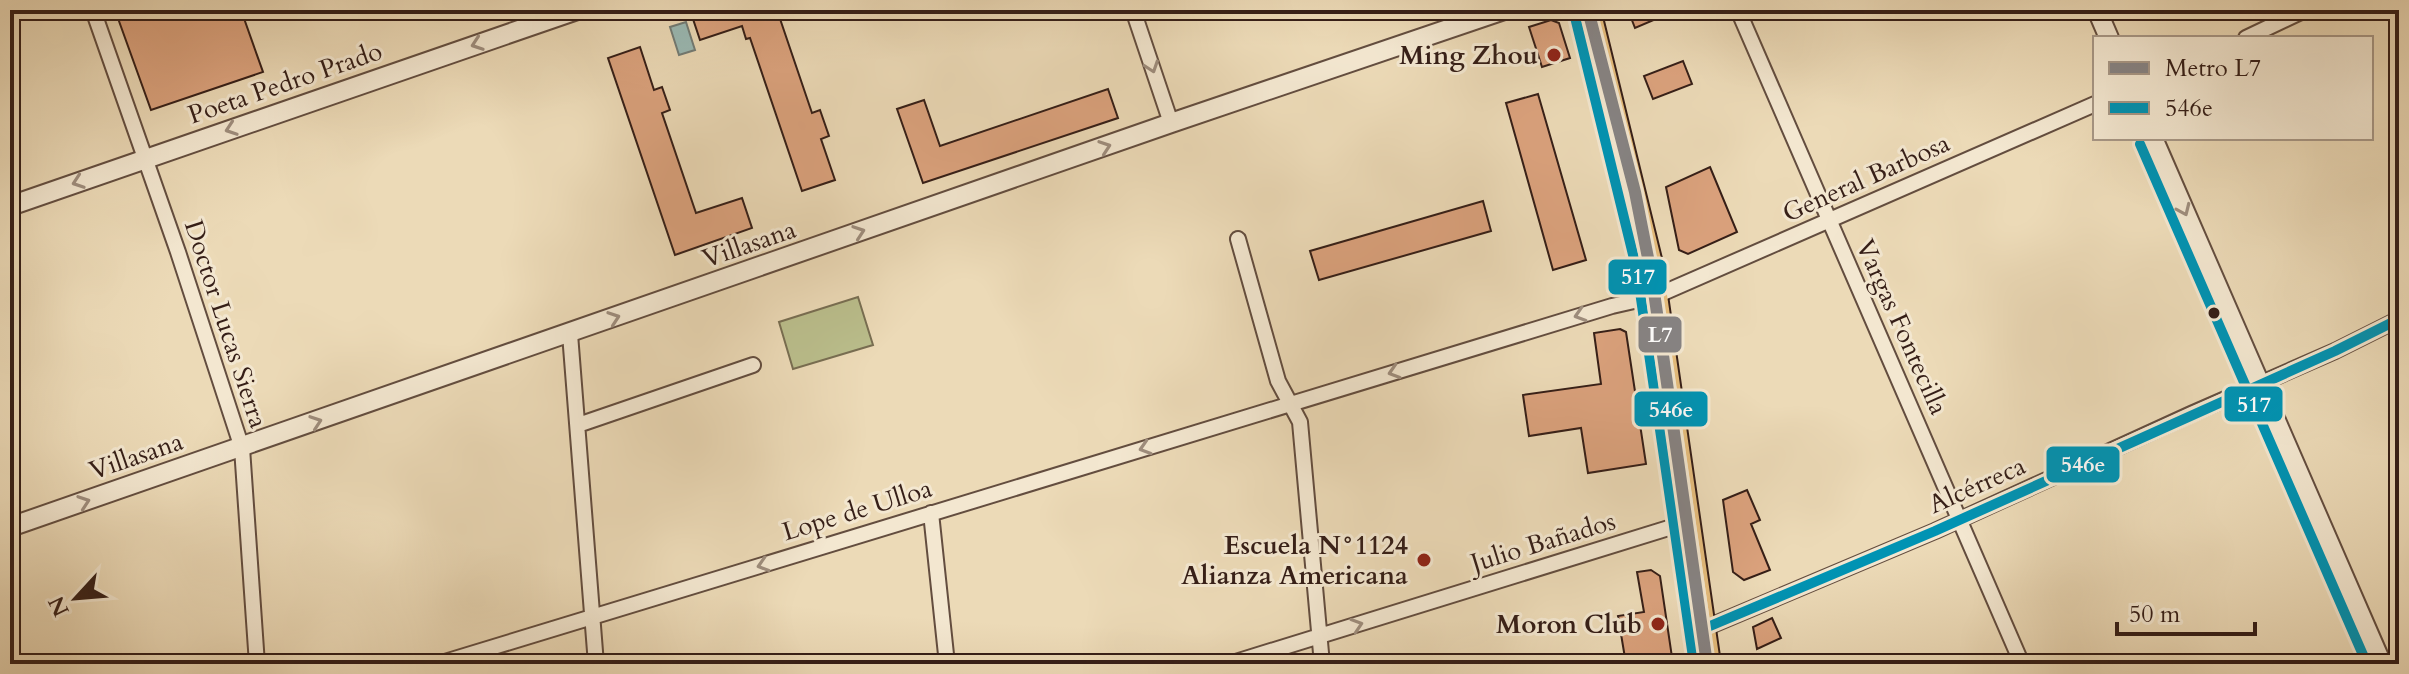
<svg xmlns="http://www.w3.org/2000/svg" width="2409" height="674" viewBox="0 0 2409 674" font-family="Cardo,serif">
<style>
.green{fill:#babe8c;stroke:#786e52;stroke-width:2}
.water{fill:#9abab5;stroke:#727c76;stroke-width:2}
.building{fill:#dba27d;stroke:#351e17;stroke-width:2}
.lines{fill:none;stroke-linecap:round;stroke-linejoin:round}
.minor-casing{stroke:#634d3f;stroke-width:18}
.tertiary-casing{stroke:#634d3f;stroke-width:22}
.primary-casing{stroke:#351e17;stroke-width:28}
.minor{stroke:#f3e7d0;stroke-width:14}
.tertiary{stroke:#f3e7d0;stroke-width:18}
.primary{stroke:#e6bd7c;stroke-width:24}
.bus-1-casing{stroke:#f3e7d0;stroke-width:16}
.bus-2-casing{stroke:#f3e7d0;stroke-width:16}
.bus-1{stroke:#0093b3;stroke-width:10}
.bus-2{stroke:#0093b3;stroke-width:10}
.metro-1-casing{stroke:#f3e7d0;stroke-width:18}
.metro-1{stroke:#868383;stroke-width:12}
.oneway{stroke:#9e8d7d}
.poi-dot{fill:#8f2418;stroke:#f3e7d0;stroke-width:3}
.bus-dot{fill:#351e17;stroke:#f3e7d0;stroke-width:3}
.labels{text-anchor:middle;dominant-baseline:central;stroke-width:6;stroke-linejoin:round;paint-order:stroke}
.poi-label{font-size:26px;font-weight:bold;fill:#351e17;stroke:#f3e7d0;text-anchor:end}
.street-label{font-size:26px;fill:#351e17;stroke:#f3e7d0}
.line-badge{stroke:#f3e7d0;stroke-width:3}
.badge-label{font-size:22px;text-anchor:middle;font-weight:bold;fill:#fff}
</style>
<rect width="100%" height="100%" fill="#ecdab7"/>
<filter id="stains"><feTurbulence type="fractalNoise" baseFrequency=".0025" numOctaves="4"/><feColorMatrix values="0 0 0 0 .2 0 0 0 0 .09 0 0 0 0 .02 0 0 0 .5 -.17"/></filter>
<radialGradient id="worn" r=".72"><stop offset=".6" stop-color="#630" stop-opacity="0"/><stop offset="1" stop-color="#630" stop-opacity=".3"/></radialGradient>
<path class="green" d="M 858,297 L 873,345 L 793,369 L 779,322 Z"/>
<path class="water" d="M 686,22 L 695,50 L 679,55 L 670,27 Z"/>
<path class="building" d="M 115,10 L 241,10 L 263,72 L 151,110 Z
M 690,10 L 777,10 L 812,113 L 820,110 L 829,136 L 821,139 L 835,180 L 802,191 L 750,38 L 746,39 L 742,26 L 700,40 Z
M 1628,10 L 1677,10 L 1635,28 Z
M 1551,20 L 1559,23 L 1570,58 L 1542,67 L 1529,27 Z
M 640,47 L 654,90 L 662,87 L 670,110 L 662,113 L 696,213 L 742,198 L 752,228 L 675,255 L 608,58 Z
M 1683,61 L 1692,84 L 1653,99 L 1644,76 Z
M 1108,89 L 1118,118 L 923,183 L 897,109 L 924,100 L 940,146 Z
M 1538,94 L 1586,260 L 1553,270 L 1506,103 Z
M 1710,167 L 1737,232 L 1688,254 L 1679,250 L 1666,187 Z
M 1483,201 L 1491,231 L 1319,280 L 1310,251 Z
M 1620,329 L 1626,332 L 1646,464 L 1588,473 L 1581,428 L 1529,436 L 1523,395 L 1601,384 L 1594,333 Z
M 1747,490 L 1760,520 L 1751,524 L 1770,570 L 1744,580 L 1733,572 L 1723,500 Z
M 1651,570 L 1660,576 L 1673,664 L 1626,664 L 1618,616 L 1644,612 L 1637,572 Z
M 1772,618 L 1781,638 L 1757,649 L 1753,627 Z"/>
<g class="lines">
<defs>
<path id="minor" d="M 93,10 L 178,252 L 242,448 L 257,664
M 1133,10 L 1171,123
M 1738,10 L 2022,664
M 2246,38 L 2305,10
M 1238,239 L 1278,381 L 1300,422 L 1322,664
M 570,334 L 596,664
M 578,425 L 753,365
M 931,513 L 947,664
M 1703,629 L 1935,531 L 2191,414 L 2335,351 L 2399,319
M 438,664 L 1612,306 L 1656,296 L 2095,104
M 1229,664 L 1688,522"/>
<path id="tertiary" d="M 2097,10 L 2109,38
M 2153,138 L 2382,664
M 10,206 L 577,10
M 10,527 L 1171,123 L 1504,10"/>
<path id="primary" d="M 1588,10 L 1651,268 L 1708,664"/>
</defs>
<use href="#minor" class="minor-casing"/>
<use href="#tertiary" class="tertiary-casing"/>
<use href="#primary" class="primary-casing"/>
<use href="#minor" class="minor"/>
<use href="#tertiary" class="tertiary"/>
<use href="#primary" class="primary"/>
<defs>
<path id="bus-1" d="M 1588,10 L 1651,268 L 1703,629 L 1935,531 L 2335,351 L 2399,319"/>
<path id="bus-2" d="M 1574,13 L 1637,271 L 1694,664
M 2140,144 L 2367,664"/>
</defs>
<use href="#bus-1" class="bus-1-casing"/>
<use href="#bus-2" class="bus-2-casing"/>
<use href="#bus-1" class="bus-1"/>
<use href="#bus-2" class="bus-2"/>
<defs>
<path id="metro-1" d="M 1588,10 L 1635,192 L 1652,278 L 1707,664"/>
</defs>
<use href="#metro-1" class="metro-1-casing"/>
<use href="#metro-1" class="metro-1"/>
</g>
<defs><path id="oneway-chevron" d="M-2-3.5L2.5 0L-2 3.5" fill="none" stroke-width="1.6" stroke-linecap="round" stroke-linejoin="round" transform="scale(2)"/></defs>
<g class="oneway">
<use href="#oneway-chevron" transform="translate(477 44) rotate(161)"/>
<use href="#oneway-chevron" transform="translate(1152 67) rotate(71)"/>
<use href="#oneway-chevron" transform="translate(231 129) rotate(161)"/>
<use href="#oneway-chevron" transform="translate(1105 147) rotate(-19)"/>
<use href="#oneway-chevron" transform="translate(78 182) rotate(161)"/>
<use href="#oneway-chevron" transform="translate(2184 210) rotate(66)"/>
<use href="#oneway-chevron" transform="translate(859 232) rotate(-19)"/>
<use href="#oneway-chevron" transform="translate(1580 315) rotate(163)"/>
<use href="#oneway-chevron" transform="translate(614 318) rotate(-19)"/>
<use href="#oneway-chevron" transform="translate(1394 372) rotate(163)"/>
<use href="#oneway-chevron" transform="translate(316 422) rotate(-19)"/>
<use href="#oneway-chevron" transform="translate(1145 448) rotate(163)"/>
<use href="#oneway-chevron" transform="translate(84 502) rotate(-19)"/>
<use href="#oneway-chevron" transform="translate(763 565) rotate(163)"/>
<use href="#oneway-chevron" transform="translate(1357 625) rotate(-18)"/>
</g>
<g class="poi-dot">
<circle cx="1554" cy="55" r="8"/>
<circle cx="1424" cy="560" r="8"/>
<circle cx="1658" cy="624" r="8"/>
</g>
<circle class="bus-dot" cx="2214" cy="313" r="7"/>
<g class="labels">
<g class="poi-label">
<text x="1538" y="55">Ming Zhou</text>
<text x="1408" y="545">Escuela N°1124<tspan x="1408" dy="30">Alianza Americana</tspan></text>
<text x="1642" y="624">Moron Club</text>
</g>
<g class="street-label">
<text transform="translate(285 83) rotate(-19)">Poeta Pedro Prado</text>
<text transform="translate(1866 178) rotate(-24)">General Barbosa</text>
<text transform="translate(749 244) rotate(-19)">Villasana</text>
<text transform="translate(226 324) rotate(72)">Doctor Lucas Sierra</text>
<text transform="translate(1902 327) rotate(66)">Vargas Fontecilla</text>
<text transform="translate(136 456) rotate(-19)">Villasana</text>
<text transform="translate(1977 485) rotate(-24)">Alcérreca</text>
<text transform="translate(857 510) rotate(-17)">Lope de Ulloa</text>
<text transform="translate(1543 542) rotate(-17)">Julio Bañados</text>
</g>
</g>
<g class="line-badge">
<rect x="1607" y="258" width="61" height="38" rx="8" fill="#0093b3"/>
<rect x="1637" y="315" width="46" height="39" rx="8" fill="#868383"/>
<rect x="2223" y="385" width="61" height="38" rx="8" fill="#0093b3"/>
<rect x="1633" y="390" width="76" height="38" rx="8" fill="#0093b3"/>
<rect x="2045" y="445" width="76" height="39" rx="8" fill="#0093b3"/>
</g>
<g class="badge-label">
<text x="1638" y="284">517</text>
<text x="1660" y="342">L7</text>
<text x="2254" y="412">517</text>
<text x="1671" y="417">546e</text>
<text x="2083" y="472">546e</text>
</g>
<rect width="2409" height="674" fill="none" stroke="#ecdab7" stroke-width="40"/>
<rect x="12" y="12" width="2385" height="650" fill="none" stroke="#351e17" stroke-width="4"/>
<rect x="20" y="20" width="2369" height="634" fill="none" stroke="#351e17" stroke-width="2"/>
<rect x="2093" y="36" width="280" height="104" fill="#f3e7d0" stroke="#a79786" stroke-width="2"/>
<rect x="2109" y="62" width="40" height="12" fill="#868383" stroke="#a79786" stroke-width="2"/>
<text x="2165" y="76" font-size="24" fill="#351e17">Metro L7</text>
<rect x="2109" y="102" width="40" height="12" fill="#0093b3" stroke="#a79786" stroke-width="2"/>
<text x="2165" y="116" font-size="24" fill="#351e17">546e</text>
<g transform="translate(76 598) rotate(244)" stroke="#f3e7d0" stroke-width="6" paint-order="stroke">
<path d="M0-6L14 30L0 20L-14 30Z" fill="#351e17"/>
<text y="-12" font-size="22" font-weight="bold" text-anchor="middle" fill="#351e17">N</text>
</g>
<path d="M2117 622v12h138v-12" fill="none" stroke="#351e17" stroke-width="4"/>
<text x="2129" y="622" font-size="24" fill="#351e17" stroke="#f3e7d0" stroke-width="6" paint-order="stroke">50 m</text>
<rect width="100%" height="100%" filter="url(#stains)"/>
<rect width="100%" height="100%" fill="url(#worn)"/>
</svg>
